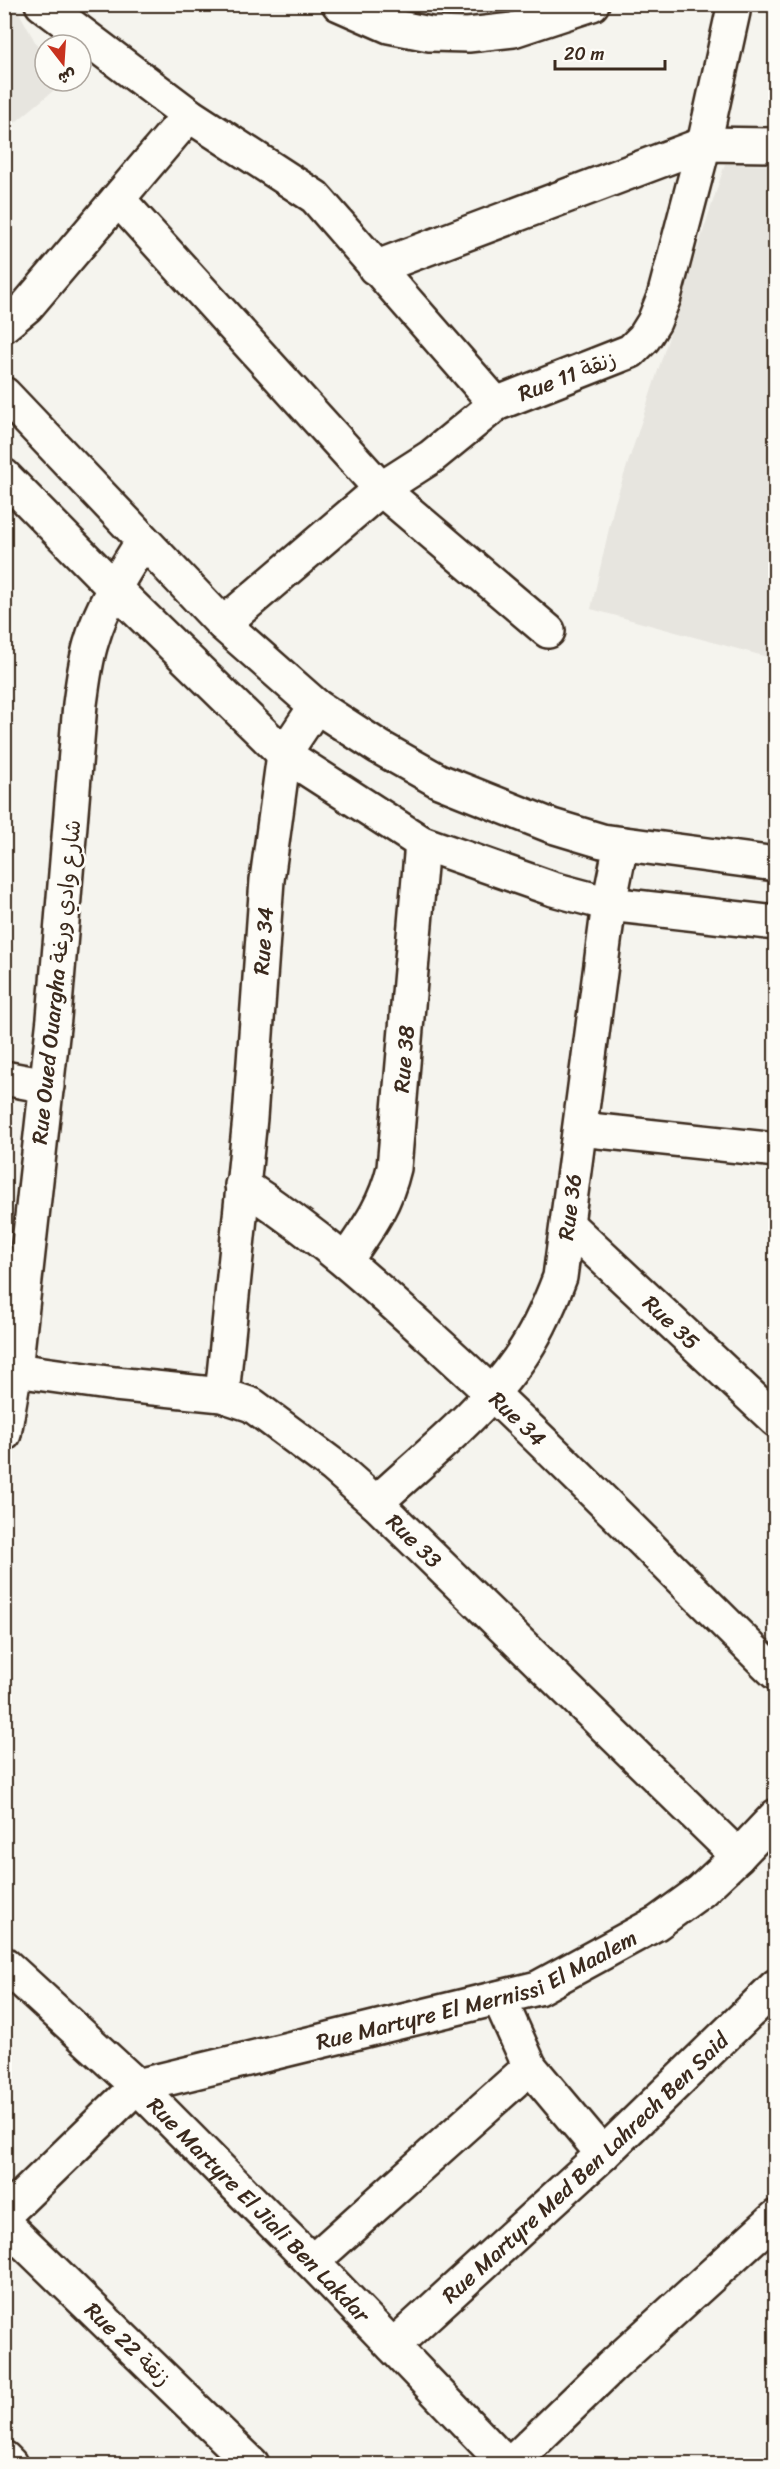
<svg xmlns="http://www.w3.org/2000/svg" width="780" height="2469" viewBox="0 0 780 2469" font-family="Sriracha,'Playpen Sans Arabic',sans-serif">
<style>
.built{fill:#e7e5df}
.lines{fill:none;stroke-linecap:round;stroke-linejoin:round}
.minor-casing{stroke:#3b2a1e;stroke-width:38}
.minor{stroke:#fdfcf7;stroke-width:33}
.labels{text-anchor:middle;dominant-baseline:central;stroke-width:5;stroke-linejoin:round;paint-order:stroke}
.street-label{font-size:22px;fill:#3b2a1e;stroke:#fdfcf7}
</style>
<rect width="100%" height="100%" fill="#f5f4ee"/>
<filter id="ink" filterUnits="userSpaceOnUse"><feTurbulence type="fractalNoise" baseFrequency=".0167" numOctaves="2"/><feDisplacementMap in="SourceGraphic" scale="12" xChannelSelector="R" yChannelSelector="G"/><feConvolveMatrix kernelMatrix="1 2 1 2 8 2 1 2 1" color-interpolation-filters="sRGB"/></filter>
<g filter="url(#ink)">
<path class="built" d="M 5,4 L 15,5 L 45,60 L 45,81 L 56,81 L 59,86 L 5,131 Z
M 725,164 L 775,165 L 775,659 L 591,609 L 614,506 Z"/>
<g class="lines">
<defs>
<g id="minor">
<path d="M 42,4 L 189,115 L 315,197 L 496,404"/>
<path d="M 339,4 L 389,26 L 430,34 L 468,35 L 513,30 L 592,4"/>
<path d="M 118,199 L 381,489 L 548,631"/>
<path d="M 375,268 L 704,144 L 776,145"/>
<path d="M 4,325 L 27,306 L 189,115"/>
<path d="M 4,394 L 223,624 L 316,706 L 379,747 L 439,781 L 552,826 L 602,841 L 776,864"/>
<path d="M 4,476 L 115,589 L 284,754 L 422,843 L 553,889 L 609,904 L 776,923"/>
<path d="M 223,624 L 381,489 L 431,457 L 496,404 L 631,351 L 644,338 L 654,322 L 664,297 L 704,144 L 733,12"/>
<path d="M 4,1078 L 47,1086"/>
<path d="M 580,1129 L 776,1150"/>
<path id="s1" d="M 242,1185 C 320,1235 379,1290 446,1351 C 560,1455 666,1565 776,1673"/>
<path id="s2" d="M 568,1225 L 776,1420"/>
<path id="s3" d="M 346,1260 C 368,1228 385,1206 394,1168 L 422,843"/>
<path id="s4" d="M 15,1370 L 115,1384 L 222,1395 L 252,1405 L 334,1466 L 376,1503 L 738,1856"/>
<path id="s5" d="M 222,1395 L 250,1118 L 267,880 L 284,754 L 316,706"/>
<path d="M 4,1434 L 15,1370 L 54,1018 L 80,704 C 83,683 85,661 92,640 C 102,605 124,571 143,541"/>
<path id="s6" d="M 376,1503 C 424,1458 482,1413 519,1359 C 537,1334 549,1306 560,1277 L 609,904 L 621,844"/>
<path id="s7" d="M 4,1964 L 137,2086 L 312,2262 L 506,2464"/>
<path d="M 499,1998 L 530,2067 L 603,2154"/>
<path id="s8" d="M 137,2086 L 538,1988 L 657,1923 L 701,1891 L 738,1856 L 776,1816"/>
<path d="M 4,2215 L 137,2086"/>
<path d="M 4,2223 L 252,2464"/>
<path d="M 312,2262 L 530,2067"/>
<path id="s9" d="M 393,2346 L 603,2154 L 776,1986"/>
<path d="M 4,2458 L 10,2464"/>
<path d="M 511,2464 L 610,2368 L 776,2217"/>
</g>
</defs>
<use href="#minor" class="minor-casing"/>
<use href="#minor" class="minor"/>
</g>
</g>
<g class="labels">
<g class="street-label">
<text transform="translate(567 376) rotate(-21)">Rue 11 زنقة</text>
<text stroke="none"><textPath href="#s5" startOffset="456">Rue 34</textPath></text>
<text transform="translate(56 982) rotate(-84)">Rue Oued Ouargha شارع وادي ورغة</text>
<text stroke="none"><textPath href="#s3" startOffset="214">Rue 38</textPath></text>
<text stroke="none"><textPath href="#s6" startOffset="366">Rue 36</textPath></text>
<text stroke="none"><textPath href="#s2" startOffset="142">Rue 35</textPath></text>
<text stroke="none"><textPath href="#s1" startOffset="362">Rue 34</textPath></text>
<text stroke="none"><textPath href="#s4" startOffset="452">Rue 33</textPath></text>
<text stroke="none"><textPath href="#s8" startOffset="354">Rue Martyre El Mernissi El Maalem</textPath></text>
<text stroke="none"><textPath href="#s9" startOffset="262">Rue Martyre Med Ben Lahrech Ben Said</textPath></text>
<text stroke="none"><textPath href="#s7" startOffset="354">Rue Martyre El Jiali Ben Lakdar</textPath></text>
<text transform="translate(128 2344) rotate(44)">Rue 22 زنقة</text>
</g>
</g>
<rect width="780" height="2469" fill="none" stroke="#fdfcf7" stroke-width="24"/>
<rect x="12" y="12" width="756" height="2445" fill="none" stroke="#3b2a1e" stroke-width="2" filter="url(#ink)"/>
<g transform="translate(63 63) rotate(163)"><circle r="28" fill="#fdfcf7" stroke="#afa8a0" stroke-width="1.5"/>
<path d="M0-4.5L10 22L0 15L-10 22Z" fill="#c8321e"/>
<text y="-9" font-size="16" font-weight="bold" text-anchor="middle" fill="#3b2a1e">ش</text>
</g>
<path d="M555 60v9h110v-9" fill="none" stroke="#3b2a1e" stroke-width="3"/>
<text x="564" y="60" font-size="18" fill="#3b2a1e" stroke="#fdfcf7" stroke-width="4.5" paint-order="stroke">20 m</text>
</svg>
